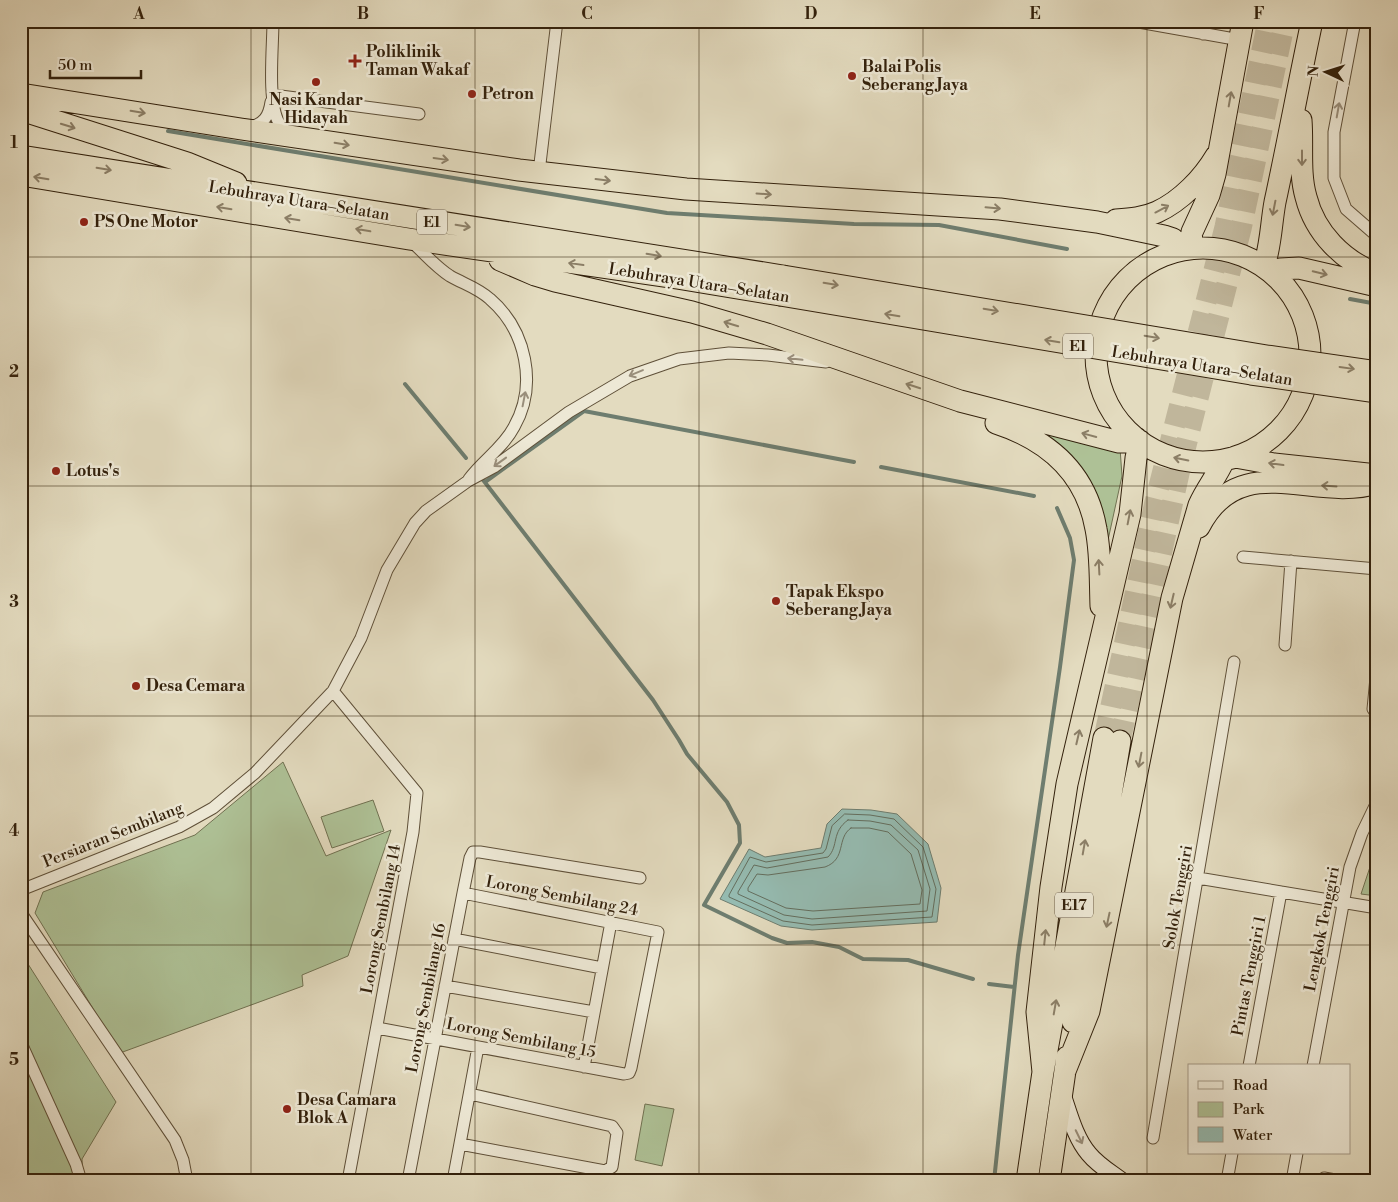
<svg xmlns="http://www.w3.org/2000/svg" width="1398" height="1202" viewBox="0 0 1398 1202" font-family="'Libre Bodoni',serif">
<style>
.green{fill:#aec196;stroke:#707151}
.water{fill:#95bbb1;stroke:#6e7d6f}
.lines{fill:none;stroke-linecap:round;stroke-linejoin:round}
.shore{stroke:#646e5e;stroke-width:1}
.stream{stroke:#6e7d6f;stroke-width:4}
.highway-tunnel{stroke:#c0b69b;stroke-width:21;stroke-dasharray:21 11;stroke-linecap:butt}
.street-casing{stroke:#5f5039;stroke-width:13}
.secondary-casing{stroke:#33210c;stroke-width:18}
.highway-casing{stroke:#33210c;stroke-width:23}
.street{stroke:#ede8d5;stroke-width:11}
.secondary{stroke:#ede8d5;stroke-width:16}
.highway{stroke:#e3dbbf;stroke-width:21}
.highway-bridge-casing{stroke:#33210c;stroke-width:23;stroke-linecap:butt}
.highway-bridge{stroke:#e3dbbf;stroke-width:21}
.oneway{stroke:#8b7e66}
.oneway2{stroke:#998e7b}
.grid{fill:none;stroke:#33210c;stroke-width:1;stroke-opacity:0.55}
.poi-dot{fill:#8f2418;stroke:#ede8d5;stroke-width:2}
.labels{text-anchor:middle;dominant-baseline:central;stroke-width:5;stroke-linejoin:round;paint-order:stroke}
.shield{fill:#ede8d5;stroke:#6b5d48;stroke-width:1}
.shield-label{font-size:15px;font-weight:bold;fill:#33210c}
.poi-label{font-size:16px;font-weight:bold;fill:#33210c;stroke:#ede8d5;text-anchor:start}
.street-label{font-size:16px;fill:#33210c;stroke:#ede8d5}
.neatline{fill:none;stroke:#33210c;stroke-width:2}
.grid-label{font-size:16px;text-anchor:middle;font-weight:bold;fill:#33210c}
</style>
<rect width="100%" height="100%" fill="#e3dbbf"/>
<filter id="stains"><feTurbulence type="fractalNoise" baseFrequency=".004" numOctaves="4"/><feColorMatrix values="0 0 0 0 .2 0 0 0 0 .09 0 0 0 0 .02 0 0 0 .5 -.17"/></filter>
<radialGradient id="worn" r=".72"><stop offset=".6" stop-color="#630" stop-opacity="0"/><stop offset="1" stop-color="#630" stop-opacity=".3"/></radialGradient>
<path class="green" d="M 1015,419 L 1120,448 L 1122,476 L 1103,563 L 1102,523 Z
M 283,762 L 326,856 L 391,830 L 348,956 L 302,975 L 303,986 L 120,1053 L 35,913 L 43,892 L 195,835 Z
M 373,800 L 384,831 L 332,848 L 321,817 Z
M 1377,846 L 1377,896 L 1361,894 Z
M 21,953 L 116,1102 L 82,1159 L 83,1181 L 21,1181 Z
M 645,1104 L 674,1109 L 662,1166 L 635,1160 Z"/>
<path class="water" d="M 842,809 L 871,810 L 897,814 L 928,844 L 941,888 L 937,922 L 812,930 L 781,926 L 720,899 L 749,849 L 765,857 L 821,848 L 827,824 Z"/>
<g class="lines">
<path class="shore" d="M 845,814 L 870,815 L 894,819 L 923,847 L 936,889 L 932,917 L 812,925 L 783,921 L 729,897 L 729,895 L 750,857 L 766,862 L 823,853 L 826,849 L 832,826 Z
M 848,820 L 870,821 L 891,825 L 918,850 L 930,889 L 927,911 L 812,919 L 784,915 L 738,894 L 738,892 L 754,865 L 767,868 L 828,857 C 839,846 831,832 848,820 Z
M 851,828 L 869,828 L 888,832 L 911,854 L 922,890 L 920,904 L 813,911 L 786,908 L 748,891 L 748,888 L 757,874 L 768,875 L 825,867 C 847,859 836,838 851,828 Z"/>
<path class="stream" d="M 168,131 L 667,213 L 854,224 L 939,225 L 1067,249
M 1350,299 L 1377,304
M 405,384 L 466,458
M 881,467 L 1034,496
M 480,476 L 653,700 L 679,740 L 687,754 L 727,802 L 739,825 L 740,843 L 704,905 L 772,938 L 787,943 L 812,942 L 839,947 L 863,959 L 908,960 L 973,979
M 485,482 L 584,411 L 854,462
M 989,984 L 1014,987
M 994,1181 L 1018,955 L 1060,667 L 1074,560 L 1070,538 L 1057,508"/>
<path class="highway-tunnel" d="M 1104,738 L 1155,502 L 1225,227 L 1268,21
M 1120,741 L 1180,469 L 1241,229 L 1285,21"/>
<defs>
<path id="street" d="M 273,21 C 273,47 267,102 279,123 C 282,128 286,131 290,134
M 1133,21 L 1240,40
M 1355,21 L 1334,132 L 1334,178 L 1346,209 L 1377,236
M 1203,34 L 1205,21
M 273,95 L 419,114
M 250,127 C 264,124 269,116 271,102
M 539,172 L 557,21
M 413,243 C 425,254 436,267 450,276 C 464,284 478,288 490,299 C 526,330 538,385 514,427 C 503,448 483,460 469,479
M 1243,557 L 1377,569
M 1285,645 L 1291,561
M 1377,667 L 1373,709 L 1377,715
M 333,691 L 417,793 L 413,832 L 348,1181
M 1198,878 L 1377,908
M 21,890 L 179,827 L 213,808 L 255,773 L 333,691 L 361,638 L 387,570 L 415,523 L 426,511 L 468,481 L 494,467 L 569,412 L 630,376 L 679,359 L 729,353 L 768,355 L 826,362
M 21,913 L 175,1140 L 183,1160 L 187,1181
M 454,939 L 602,968
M 445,986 L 594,1012
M 377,1028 L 624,1074 L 629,1073 L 631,1068 L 658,932 L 463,893
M 21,1043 L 76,1164 L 81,1181
M 1249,1066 L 1281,892
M 1313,1066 L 1350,867 L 1362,833 L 1377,802
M 584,1067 L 611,922
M 1153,1138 L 1234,662
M 460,1144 L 605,1171 L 612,1167 L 617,1133 L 612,1126 L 470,1094
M 1324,1178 L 1341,1181
M 408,1181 L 463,893 L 470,858 L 473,852 L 480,852 L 640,878
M 453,1181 L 478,1047
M 1227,1181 L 1232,1153
M 1292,1181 L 1297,1153"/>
<path id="secondary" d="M 1062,1093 C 1069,1113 1075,1138 1089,1154 C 1098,1165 1110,1172 1122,1181"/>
<path id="highway" d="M 21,94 L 241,129 L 519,170 L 686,189 L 1000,209 L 1097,222 L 1164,236 L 1173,239 L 1182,250
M 21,110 L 187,163 L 236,183
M 1301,120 C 1303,145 1299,173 1306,197 C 1315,233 1343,261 1377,274
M 21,156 L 783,276
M 21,175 L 409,239 L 678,278 L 780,295
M 1116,220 C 1130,219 1144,218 1157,212 C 1181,201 1203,178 1216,156
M 1190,248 L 1192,232 L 1209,195 L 1215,174 L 1243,21
M1096 355a107 107 0 1 1 214 0a107 107 0 1 1-214 0Z
M 500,260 L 535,275 L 555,281 L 692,312 L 767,334 L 960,401 L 1119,442 L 1127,442 L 1136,438
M 1264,266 C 1271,245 1271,224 1275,202 C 1288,142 1299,82 1312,21
M 1273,273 L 1280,269 L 1299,268 L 1377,286
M 996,423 C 1048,440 1086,472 1096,529 C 1101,554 1100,580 1101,606
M 1235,457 L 1274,464 L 1377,475
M 1199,527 C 1240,447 1314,503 1377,483
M 1073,1022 L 1120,741
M 1065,1071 L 1089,1011 L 1172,598 L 1199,505 C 1206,489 1217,476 1224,460
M 1043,1072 L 1037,1012 L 1051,887 L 1067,784 L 1130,514 L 1136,458 L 1140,441
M 1027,1181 L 1043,1072 L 1104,738
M 1049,1181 L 1067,1057"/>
</defs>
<use href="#street" class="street-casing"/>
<use href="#secondary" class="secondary-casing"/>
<use href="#highway" class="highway-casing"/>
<use href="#street" class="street"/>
<use href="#secondary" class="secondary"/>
<use href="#highway" class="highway"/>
<defs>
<path id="highway-bridge" d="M 783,276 L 1267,356 L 1377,372
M 780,295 L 1251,374 L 1377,392"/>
</defs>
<use href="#highway-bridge" class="highway-bridge-casing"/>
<use href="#highway-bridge" class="highway-bridge"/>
</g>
<defs><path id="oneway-shaft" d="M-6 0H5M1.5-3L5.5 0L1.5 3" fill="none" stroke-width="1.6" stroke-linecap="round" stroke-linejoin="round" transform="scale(1.25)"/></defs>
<g class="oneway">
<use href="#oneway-shaft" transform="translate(1230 99) rotate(-80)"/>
<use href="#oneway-shaft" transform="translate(138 112) rotate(9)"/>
<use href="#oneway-shaft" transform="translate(68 126) rotate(17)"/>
<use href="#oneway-shaft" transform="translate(342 144) rotate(9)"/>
<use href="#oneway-shaft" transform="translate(1302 158) rotate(90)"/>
<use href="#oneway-shaft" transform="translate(441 159) rotate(8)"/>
<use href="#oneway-shaft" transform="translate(104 169) rotate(9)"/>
<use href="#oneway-shaft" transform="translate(41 178) rotate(-171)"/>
<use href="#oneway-shaft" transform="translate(603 180) rotate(7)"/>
<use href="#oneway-shaft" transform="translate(764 194) rotate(4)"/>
<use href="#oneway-shaft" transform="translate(224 208) rotate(-171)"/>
<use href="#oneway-shaft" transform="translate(993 208) rotate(5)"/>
<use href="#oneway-shaft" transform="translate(1274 208) rotate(101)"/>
<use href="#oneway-shaft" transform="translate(1162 209) rotate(-28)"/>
<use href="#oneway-shaft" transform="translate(292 219) rotate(-171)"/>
<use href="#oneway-shaft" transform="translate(463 226) rotate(9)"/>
<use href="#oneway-shaft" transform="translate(363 230) rotate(-170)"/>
<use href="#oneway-shaft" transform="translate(654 255) rotate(9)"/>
<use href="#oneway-shaft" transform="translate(576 264) rotate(-172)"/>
<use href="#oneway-shaft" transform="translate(1320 273) rotate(14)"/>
<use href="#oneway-shaft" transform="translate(831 284) rotate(9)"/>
<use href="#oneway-shaft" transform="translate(991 310) rotate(10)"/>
<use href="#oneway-shaft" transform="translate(892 315) rotate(-171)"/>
<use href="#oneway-shaft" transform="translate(731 324) rotate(-163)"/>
<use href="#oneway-shaft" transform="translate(1152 337) rotate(10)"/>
<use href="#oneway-shaft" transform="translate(1052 341) rotate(-171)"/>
<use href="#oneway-shaft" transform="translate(1347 368) rotate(8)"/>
<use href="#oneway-shaft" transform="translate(913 386) rotate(-162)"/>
<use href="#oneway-shaft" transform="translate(1089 435) rotate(-165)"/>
<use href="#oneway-shaft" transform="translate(1181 459) rotate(-168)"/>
<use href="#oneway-shaft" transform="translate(1276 464) rotate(-172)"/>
<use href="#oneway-shaft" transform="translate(1329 486) rotate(-176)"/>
<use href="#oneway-shaft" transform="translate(1129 517) rotate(-79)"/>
<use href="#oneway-shaft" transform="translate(1099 567) rotate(-93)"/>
<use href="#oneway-shaft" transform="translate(1172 601) rotate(103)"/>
<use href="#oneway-shaft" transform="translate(1078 737) rotate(-77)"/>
<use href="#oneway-shaft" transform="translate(1140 760) rotate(101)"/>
<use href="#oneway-shaft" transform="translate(1084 847) rotate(-80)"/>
<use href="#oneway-shaft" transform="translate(1108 920) rotate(102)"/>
<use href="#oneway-shaft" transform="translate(1045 937) rotate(-84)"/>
<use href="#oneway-shaft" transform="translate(1055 1007) rotate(-80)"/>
</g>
<g class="oneway2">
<use href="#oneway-shaft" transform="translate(1338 110) rotate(-80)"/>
<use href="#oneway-shaft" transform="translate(795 359) rotate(-174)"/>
<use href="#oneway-shaft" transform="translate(636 373) rotate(157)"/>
<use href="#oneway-shaft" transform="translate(524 399) rotate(-79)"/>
<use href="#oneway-shaft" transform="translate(500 462) rotate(144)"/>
<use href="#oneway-shaft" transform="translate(1079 1137) rotate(64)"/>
</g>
<path class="grid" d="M 251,21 L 251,1181M 475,21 L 475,1181M 699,21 L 699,1181M 923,21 L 923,1181M 1147,21 L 1147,1181M 21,257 L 1377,257M 21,486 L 1377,486M 21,716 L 1377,716M 21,945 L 1377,945"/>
<g class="poi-dot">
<path d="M352.5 53.5h5v5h5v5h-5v5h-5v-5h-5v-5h5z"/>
<circle cx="852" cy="76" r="5"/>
<circle cx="316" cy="82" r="5"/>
<circle cx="472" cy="94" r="5"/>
<circle cx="84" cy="222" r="5"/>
<circle cx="56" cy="471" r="5"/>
<circle cx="776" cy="601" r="5"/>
<circle cx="136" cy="686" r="5"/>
<circle cx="287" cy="1109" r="5"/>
</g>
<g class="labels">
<g class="shield">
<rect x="417" y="209.5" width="30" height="25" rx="4"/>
<rect x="1063" y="333.5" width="30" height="25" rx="4"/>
<rect x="1055" y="892.5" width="38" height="25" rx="4"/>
</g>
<g class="shield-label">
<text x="432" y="222">E1</text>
<text x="1078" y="346">E1</text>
<text x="1074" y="905">E17</text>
</g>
<g class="poi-label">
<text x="366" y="52">Poliklinik<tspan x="366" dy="18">Taman Wakaf</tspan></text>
<text x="862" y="67">Balai Polis<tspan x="862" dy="18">Seberang Jaya</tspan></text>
<text x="482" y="94">Petron</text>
<text x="316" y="100" text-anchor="middle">Nasi Kandar<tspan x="316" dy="18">Hidayah</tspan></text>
<text x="94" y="222">PS One Motor</text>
<text x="66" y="471">Lotus's</text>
<text x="786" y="592">Tapak Ekspo<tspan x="786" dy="18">Seberang Jaya</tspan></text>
<text x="146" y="686">Desa Cemara</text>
<text x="297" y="1100">Desa Camara<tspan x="297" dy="18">Blok A</tspan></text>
</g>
<g class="street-label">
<text transform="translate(299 201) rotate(9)">Lebuhraya Utara–Selatan</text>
<text transform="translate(699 283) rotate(9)">Lebuhraya Utara–Selatan</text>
<text transform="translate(1202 366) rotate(9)">Lebuhraya Utara–Selatan</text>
<text transform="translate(113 835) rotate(-22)">Persiaran Sembilang</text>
<text transform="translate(562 896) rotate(11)">Lorong Sembilang 24</text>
<text transform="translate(1178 897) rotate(-80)">Solok Tenggiri</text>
<text transform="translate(381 919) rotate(-79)">Lorong Sembilang 14</text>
<text transform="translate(1322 929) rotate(-79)">Lengkok Tenggiri</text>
<text transform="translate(1249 976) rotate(-79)">Pintas Tenggiri 1</text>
<text transform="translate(426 998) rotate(-79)">Lorong Sembilang 16</text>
<text transform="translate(521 1038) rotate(11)">Lorong Sembilang 15</text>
</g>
</g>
<rect width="1398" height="1202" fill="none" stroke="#e3dbbf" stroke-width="55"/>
<rect x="1188" y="1064" width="162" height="90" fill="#ede8d5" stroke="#a39885"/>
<rect x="1198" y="1081" width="25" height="8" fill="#ede8d5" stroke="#a39885"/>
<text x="1233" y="1090" font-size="15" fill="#33210c">Road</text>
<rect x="1198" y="1102" width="25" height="15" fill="#aec196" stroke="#a39885"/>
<text x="1233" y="1114" font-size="15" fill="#33210c">Park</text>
<rect x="1198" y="1127" width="25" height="15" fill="#95bbb1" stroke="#a39885"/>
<text x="1233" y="1140" font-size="15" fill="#33210c">Water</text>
<g transform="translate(1326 72) rotate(274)" stroke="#ede8d5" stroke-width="4" paint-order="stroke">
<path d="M0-4L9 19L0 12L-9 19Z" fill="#33210c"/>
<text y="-8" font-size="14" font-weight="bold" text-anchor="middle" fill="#33210c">N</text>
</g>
<path d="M50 70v8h91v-8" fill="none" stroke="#33210c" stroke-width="2.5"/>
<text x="58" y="70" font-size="15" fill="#33210c" stroke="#ede8d5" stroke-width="4" paint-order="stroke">50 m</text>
<rect x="28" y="28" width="1342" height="1146" class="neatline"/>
<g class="grid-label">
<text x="139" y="19">A</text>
<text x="363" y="19">B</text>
<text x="587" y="19">C</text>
<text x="811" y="19">D</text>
<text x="1035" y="19">E</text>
<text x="1259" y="19">F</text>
<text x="14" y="148">1</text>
<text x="14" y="377">2</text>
<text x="14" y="607">3</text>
<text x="14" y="836">4</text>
<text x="14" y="1065">5</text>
</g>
<rect width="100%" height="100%" filter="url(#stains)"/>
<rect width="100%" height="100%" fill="url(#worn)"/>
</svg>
